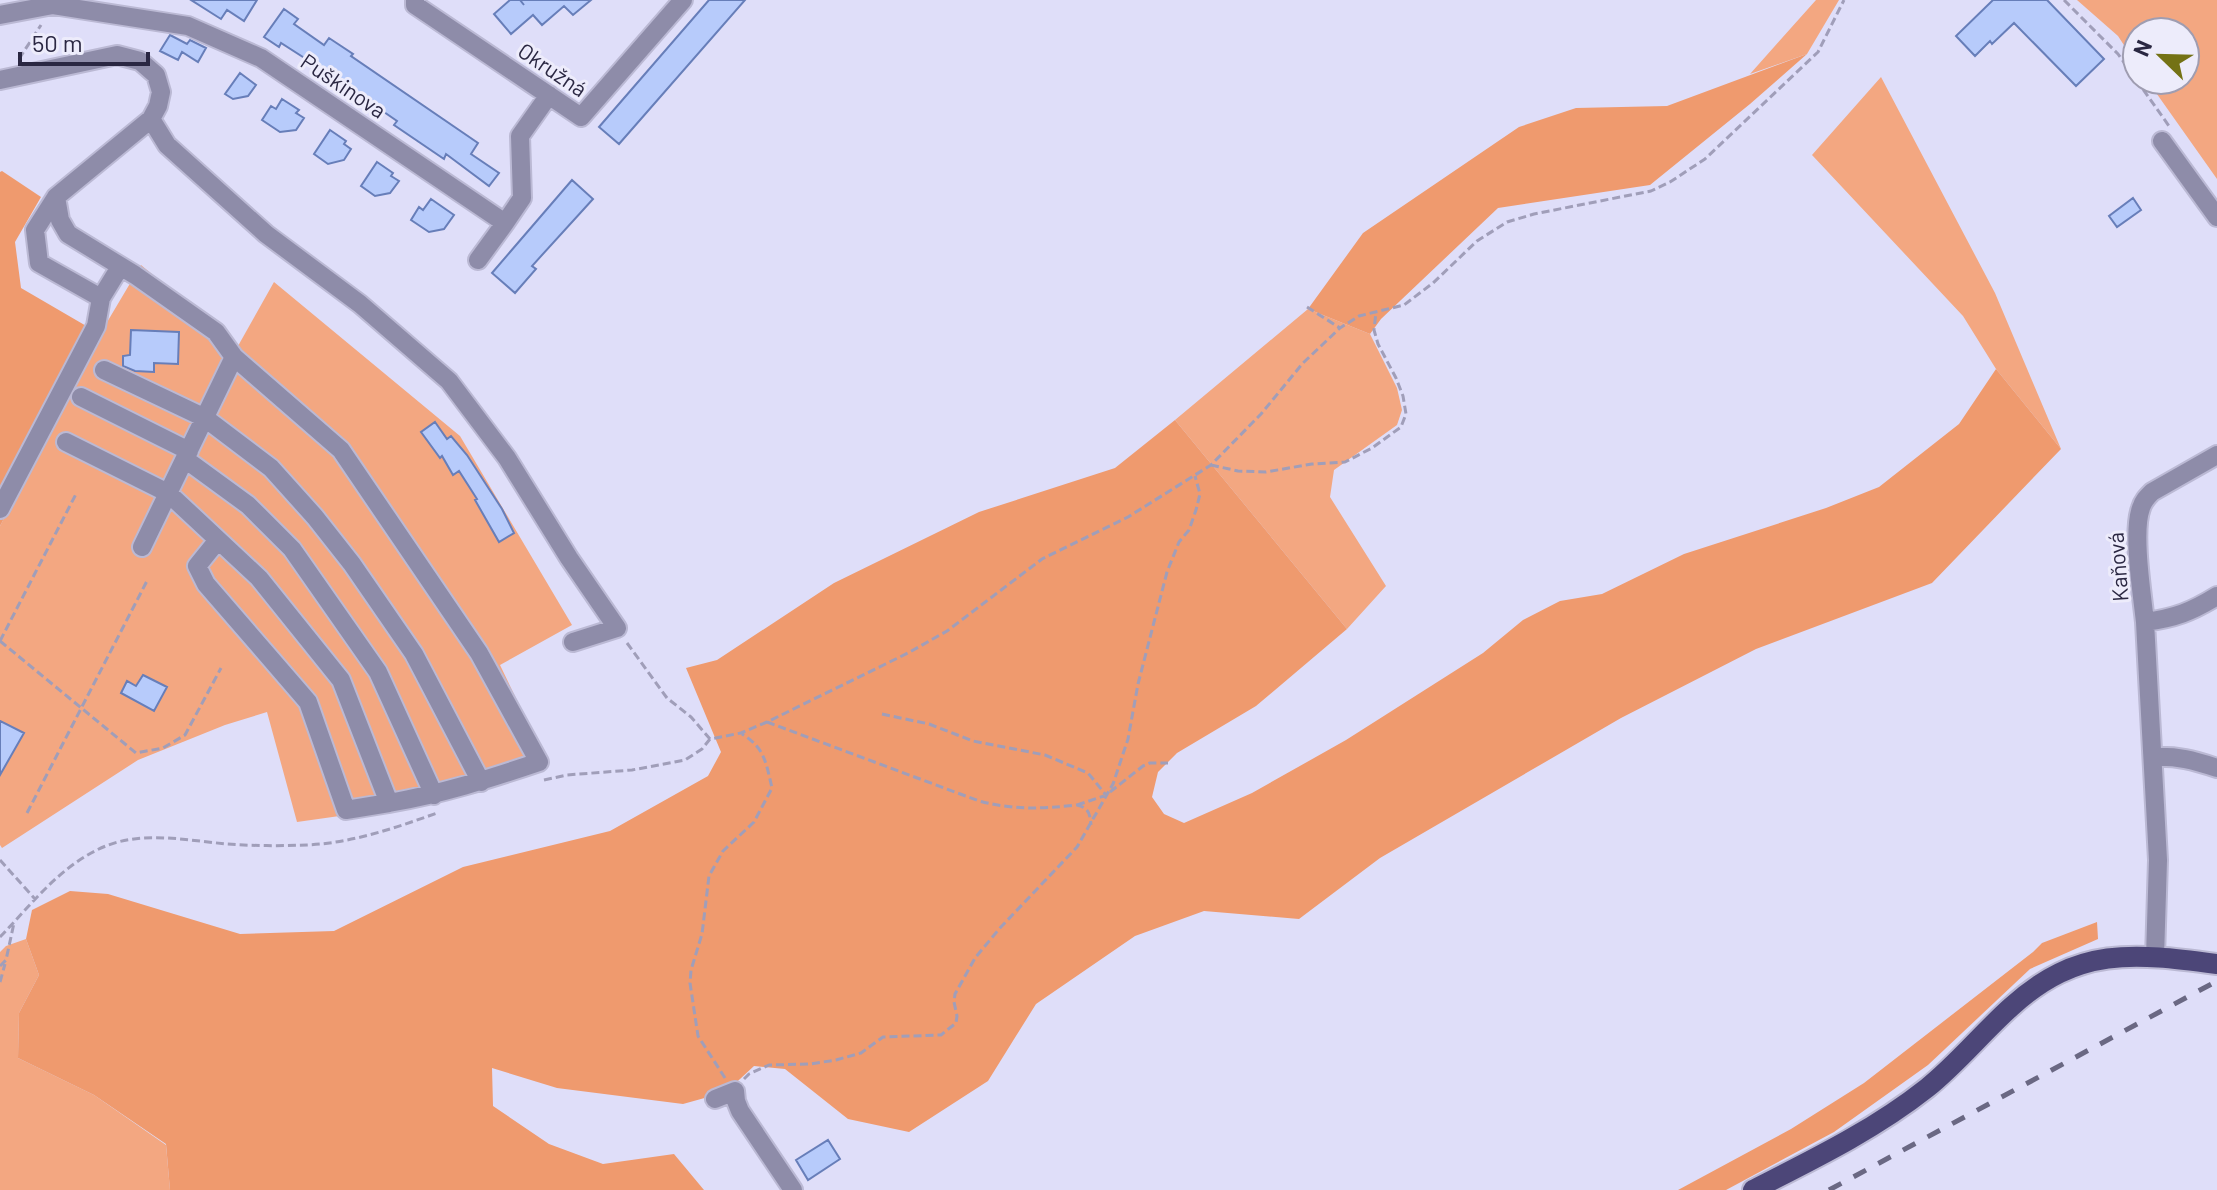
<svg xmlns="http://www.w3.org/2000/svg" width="2217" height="1190" viewBox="0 0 2217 1190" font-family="Barlow,sans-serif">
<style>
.green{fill:#f3a781}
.forest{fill:#ef9a6e}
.building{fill:#b7cbfb;stroke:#677eb9;stroke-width:2}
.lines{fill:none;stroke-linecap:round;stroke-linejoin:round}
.minor-casing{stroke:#bbb9d4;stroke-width:22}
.major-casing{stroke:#bbb9d4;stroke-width:24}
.path{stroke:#a09eb9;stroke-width:3;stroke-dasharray:8 4;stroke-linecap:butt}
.minor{stroke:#8e8ca9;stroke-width:18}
.major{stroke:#4c4678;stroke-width:20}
.rail{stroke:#6a6883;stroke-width:5;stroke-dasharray:14 14;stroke-linecap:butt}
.labels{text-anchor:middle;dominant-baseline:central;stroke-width:6;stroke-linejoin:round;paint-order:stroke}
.street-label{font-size:22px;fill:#2a2742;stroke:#edecfb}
</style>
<rect width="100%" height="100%" fill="#dfdef9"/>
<path class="green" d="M 1816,0 L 1839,0 L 1807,54 L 1750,74 Z
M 2077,0 L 2217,0 L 2217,179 L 2147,80 L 2185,80 L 2185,32 L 2137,32 L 2137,65 L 2118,36 Z
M 1881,77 L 1995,293 L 2061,449 L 1996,369 L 1963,316 L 1812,155 Z
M 141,265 L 238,346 L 274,282 L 460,436 L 572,625 L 500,665 L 548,765 L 481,791 L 382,810 L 297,822 L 267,712 L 225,725 L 138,760 L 2,848 L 0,845 L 0,526 L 100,334 Z
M 1308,309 L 1370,334 L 1397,388 L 1402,410 L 1397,425 L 1334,470 L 1330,497 L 1386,586 L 1347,629 L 1175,420 Z
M 26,939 L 39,975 L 19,1013 L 18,1058 L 94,1095 L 166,1145 L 170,1190 L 0,1190 L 0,952 L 6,946 Z"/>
<path class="forest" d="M 1807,54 L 1750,104 L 1650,185 L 1498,208 L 1381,319 L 1370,334 L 1308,309 L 1363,233 L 1519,127 L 1576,108 L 1667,106 Z
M 2,171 L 41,197 L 15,242 L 21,288 L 100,334 L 0,526 L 0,172 Z
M 1996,369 L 2061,449 L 1932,583 L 1756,649 L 1621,718 L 1380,858 L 1299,919 L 1204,911 L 1135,936 L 1036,1004 L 988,1081 L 909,1132 L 848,1119 L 785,1069 L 754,1066 L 726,1092 L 683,1104 L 557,1088 L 492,1068 L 493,1106 L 549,1144 L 603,1164 L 674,1154 L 704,1190 L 170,1190 L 166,1144 L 94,1095 L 18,1058 L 19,1013 L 39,975 L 26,939 L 32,910 L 70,891 L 108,894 L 240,934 L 334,931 L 463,867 L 610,831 L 708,776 L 721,752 L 686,668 L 717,660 L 834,583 L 979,512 L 1115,468 L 1175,420 L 1347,629 L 1256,706 L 1177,753 L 1158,772 L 1152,797 L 1164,814 L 1184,823 L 1252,793 L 1346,740 L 1483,653 L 1523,620 L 1560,601 L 1602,594 L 1684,554 L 1826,508 L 1879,487 L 1959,424 Z
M 2097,922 L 2098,939 L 2030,969 L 1928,1065 L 1834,1132 L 1726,1190 L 1678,1190 L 1791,1129 L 1864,1083 L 2033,952 L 2042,943 Z"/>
<path class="building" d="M 191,0 L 257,0 L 244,21 L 227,10 L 221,19 Z
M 510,0 L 520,0 L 524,5 L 520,0 L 591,0 L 573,15 L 564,6 L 542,25 L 533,15 L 511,34 L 494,14 Z
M 709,0 L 745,0 L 619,144 L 599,127 Z
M 1993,0 L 2047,0 L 2104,59 L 2076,86 L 2014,23 L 1992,44 L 1990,41 L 1975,56 L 1956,36 Z
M 284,9 L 298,19 L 294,24 L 324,45 L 329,38 L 353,54 L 351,56 L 478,143 L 471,154 L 499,173 L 489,186 L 446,154 L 444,159 L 394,125 L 397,121 L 320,68 L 281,43 L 279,47 L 264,37 Z
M 170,35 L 187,44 L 190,40 L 206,48 L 198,62 L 182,52 L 178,60 L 160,51 Z
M 240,73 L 256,85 L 248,96 L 233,99 L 225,94 Z
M 282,99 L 299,110 L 296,113 L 304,118 L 296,130 L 280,132 L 262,120 L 271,106 L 276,109 Z
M 330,130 L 346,141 L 344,144 L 351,149 L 344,160 L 328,164 L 314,154 Z
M 377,162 L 393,173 L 391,176 L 399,181 L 390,193 L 375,196 L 361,186 Z
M 572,180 L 593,199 L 532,266 L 536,269 L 515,293 L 492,273 Z
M 2133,198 L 2141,210 L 2117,227 L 2109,216 Z
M 431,199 L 454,215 L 444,229 L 429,232 L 411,220 L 419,207 L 423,210 Z
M 131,330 L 179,332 L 178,364 L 154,363 L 154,372 L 135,371 L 123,366 L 123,356 L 130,355 Z
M 435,422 L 447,439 L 451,436 L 467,455 L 502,509 L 514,533 L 499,542 L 475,500 L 477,499 L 459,471 L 453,475 L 442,456 L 440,458 L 421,432 Z
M 143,675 L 167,687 L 154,711 L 121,693 L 127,681 L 136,686 Z
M 0,721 L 24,733 L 0,775 Z
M 828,1140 L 840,1159 L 808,1180 L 796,1160 Z"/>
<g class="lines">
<defs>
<path id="minor" d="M 415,0 L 415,5 L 581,117 L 683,0
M 0,15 L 53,5 L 188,26 L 261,58 L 505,223 L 522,198 L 520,136 L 549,95
M 0,80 L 117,55 L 140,61 L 156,75 L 161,92 L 158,106 L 151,119 L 56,197 L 60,220 L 68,234 L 135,275 L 216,332 L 234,357 L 341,450 L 479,653 L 539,762 C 489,779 441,794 389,803 L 341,680 L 259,578 L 168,493 L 66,442
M 151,119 L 167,145 L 266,234 L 360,304 L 449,381 L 507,458 L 569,558 L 617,628 L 573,642
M 2162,141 L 2217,217
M 56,197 L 35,230 L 39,263 L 101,298
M 478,260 L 505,223
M 104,370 L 205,418 L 271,468 L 315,517 L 352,564 L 414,654 L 481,782
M 81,397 L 189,451
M 185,459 L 248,505 L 292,549 L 378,672 L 434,795
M 0,509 L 96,326 L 101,298 L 120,267
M 218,540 L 197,566 L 206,584 L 308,702 L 346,810 L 389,803
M 142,547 L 234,357
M 2145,622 C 2142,594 2132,532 2141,508 C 2143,501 2147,497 2152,492 L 2217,455
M 2153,757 C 2178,756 2193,760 2217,768
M 2155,957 L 2158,860 L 2145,622 C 2175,618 2191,612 2217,596
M 715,1099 L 735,1091 L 736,1101 L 740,1111 L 793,1190"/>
<path id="major" d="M 1753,1190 C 1812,1160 1874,1130 1927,1088 C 1957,1064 1982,1033 2011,1007 C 2078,946 2133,953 2217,964"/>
</defs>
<use href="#minor" class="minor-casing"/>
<use href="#major" class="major-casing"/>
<path class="path" d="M 2064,0 L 2118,54 L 2169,126
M 19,59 L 41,25
M 1307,307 L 1340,328
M 1211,465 L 1238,471 L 1266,472 L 1312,464 L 1345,462 L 1372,448 L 1401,427 L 1406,414 L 1403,396 L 1396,378 L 1378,344 L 1374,330 L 1376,312
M 0,641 L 136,753 L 163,748 L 185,735 L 221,668
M 0,641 L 76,494
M 627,643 L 667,698 L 691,717 L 710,739
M 882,714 L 929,724 L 973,741 L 1045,755 L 1088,773 L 1106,795
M 767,722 L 979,801 C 1014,810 1041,809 1077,805 C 1089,808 1090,814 1091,825
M 544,780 L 567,775 L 632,770 L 685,760 L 702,749 L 710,739 L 741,733 L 767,722 L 908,653 L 947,631 L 1042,559 L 1128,517 L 1211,465 L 1261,414 L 1303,363 L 1340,328 L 1359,316 L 1404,305 L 1433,283 L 1477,241 L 1507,222 L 1534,214 L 1651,191 L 1670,182 L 1705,159 L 1818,52 L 1844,0
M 1110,792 L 1143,766 L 1150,763 L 1168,763
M 1077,805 L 1104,796
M 27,813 L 148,579
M 0,860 L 35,899
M 0,937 C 30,906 56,871 95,851 C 136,829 183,840 227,844 C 253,846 281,846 307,845 C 352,843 395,828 437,813
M 0,966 L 6,960 L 14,923
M 0,982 L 5,964
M 725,1078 L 698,1036 L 690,983 L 691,970 L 702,934 L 709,876 L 723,851 L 754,822 L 772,788 C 766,763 765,748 742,734
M 744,1079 L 749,1074 L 769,1065 L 810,1064 L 836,1060 L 861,1053 L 883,1037 L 941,1035 L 956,1023 L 957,1016 L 954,1002 L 955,994 L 975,958 L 1000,928 L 1077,847 L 1113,784 L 1128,739 L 1138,684 L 1167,572 L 1179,542 L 1189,530 L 1196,510 L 1200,494 L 1195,476"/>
<use href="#minor" class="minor"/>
<use href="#major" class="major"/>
<path class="rail" d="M 1829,1190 L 2217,981"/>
</g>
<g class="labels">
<g class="street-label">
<text transform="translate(553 69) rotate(34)">Okružná</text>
<text transform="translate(344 85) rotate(34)">Puškinova</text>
<text transform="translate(2117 567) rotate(-94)">Kaňová</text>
</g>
</g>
<g transform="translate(2161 56) rotate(293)"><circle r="38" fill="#edecfb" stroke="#9f9db1" stroke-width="2"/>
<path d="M0-6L14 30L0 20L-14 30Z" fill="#747215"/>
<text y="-12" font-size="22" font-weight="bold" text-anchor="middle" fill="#2a2742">N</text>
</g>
<path d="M20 52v12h128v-12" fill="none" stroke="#2a2742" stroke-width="4"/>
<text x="32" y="52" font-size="24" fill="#2a2742" stroke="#edecfb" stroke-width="6" paint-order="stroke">50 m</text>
</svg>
